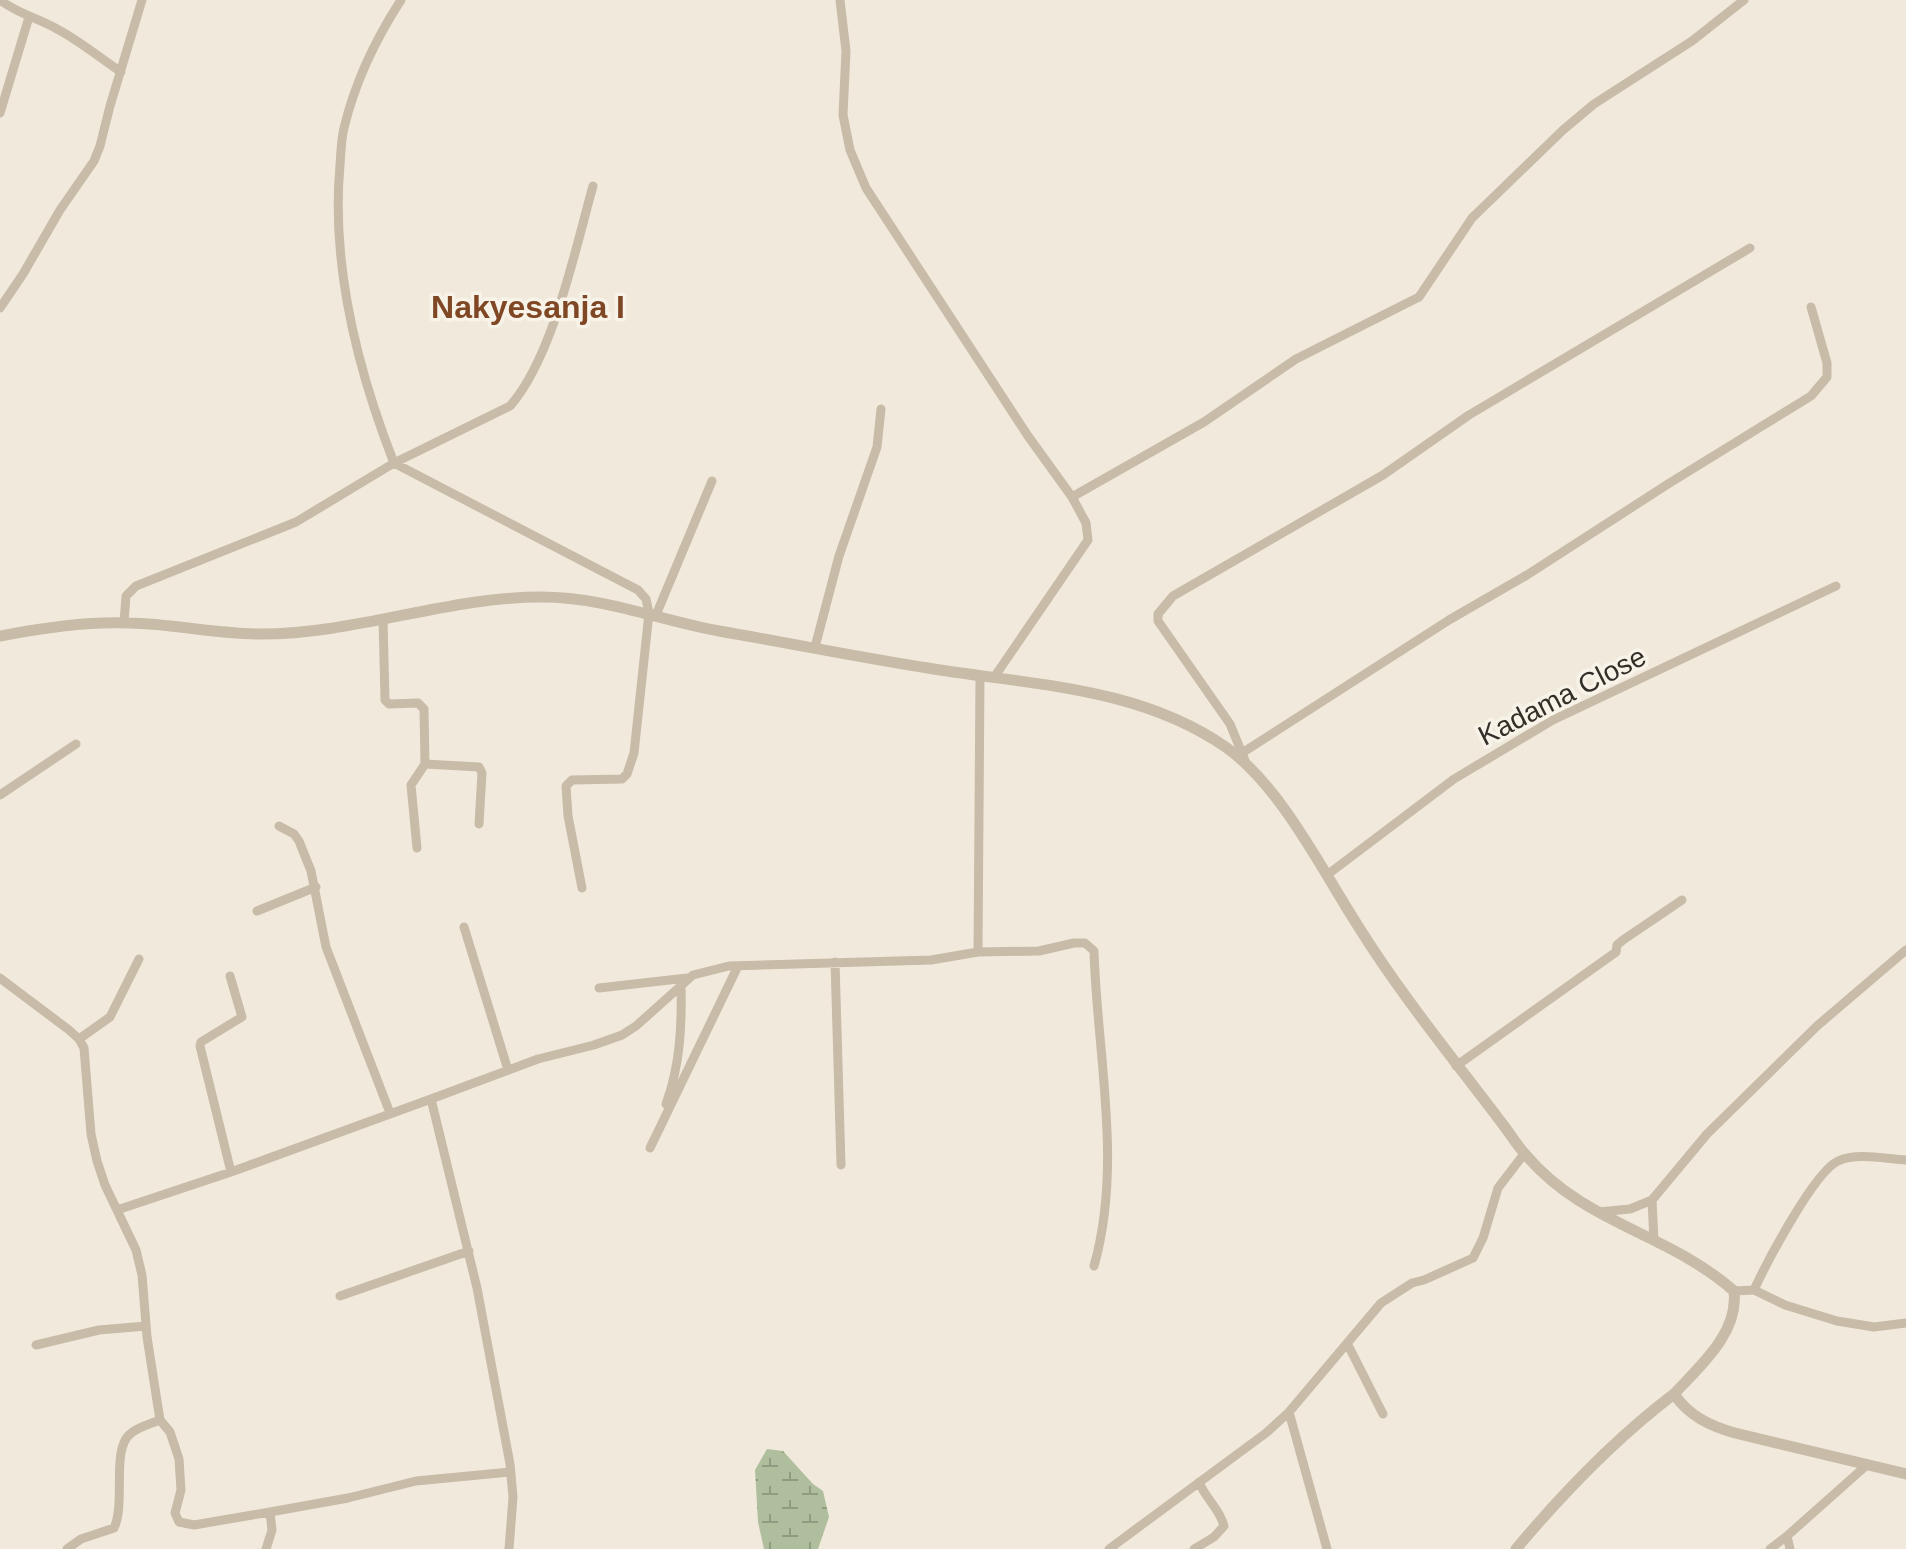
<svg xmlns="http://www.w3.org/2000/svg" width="1906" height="1549" viewBox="0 0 1906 1549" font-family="Helvetica,sans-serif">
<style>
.wetland{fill:url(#wetland-marsh)}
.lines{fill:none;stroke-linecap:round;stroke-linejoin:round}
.minor{stroke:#c8bba8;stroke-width:9}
.tertiary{stroke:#c8bba8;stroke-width:11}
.labels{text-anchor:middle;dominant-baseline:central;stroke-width:7;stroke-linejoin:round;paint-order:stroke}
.street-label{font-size:28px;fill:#352e28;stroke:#f8f3e8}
.quarter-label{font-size:32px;font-weight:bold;fill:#804725;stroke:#f8f3e8}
</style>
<defs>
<pattern id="wetland-marsh" width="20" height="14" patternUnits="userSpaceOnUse" patternTransform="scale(2)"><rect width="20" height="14" fill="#afbf9d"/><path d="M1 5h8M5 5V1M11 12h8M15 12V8" fill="none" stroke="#8f9c80"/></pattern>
</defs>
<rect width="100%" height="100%" fill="#f1eadc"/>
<path class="wetland" d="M 767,1449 L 783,1451 L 813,1484 L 823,1491 L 829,1517 L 818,1549 L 764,1549 L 758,1522 L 755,1470 Z"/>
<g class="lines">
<path class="minor" d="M 0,0 C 18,14 38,18 57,29 C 80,41 100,58 121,72
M 401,0 C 375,40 355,82 344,128 C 341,140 341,153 340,165 C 331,264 358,371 394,463 L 638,590 L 646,599 L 649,613 L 634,753 L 627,774 L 622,779 L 572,780 L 566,786 L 568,816 L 582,888
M 840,0 L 846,51 L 843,115 L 850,150 L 866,188 L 1028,436 L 1072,497 L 1086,523 L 1088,540 L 995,676
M 0,113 L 29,17
M 0,308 L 23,274 L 60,210 L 94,161 L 100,146 L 110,106 L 142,0
M 1072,497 L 1204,422 L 1296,359 L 1419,297 L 1472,218 L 1563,130 L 1594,104 L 1692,41 L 1744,0
M 656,615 L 712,481
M 383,619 L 385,700 L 389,704 L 418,703 L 424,709 L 425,764 L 411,785 L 417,848
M 124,622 L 126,596 L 136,586 L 296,522 L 394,463 L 510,406 C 553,357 575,250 593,186
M 815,647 L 839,556 L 877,447 L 881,409
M 1242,753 L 1449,620 L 1527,575 L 1668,484 L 1811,396 L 1827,377 L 1827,363 L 1811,307
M 1246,763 L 1230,724 L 1158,621 L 1158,614 L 1173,596 L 1383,475 L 1469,415 L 1750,248
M 425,764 L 479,767 L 482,773 L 479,824
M 0,795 L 76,744
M 279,826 L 294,834 L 299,841 L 311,871 L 326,947 L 390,1113
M 1327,875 L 1454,779 L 1553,720 L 1836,586
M 257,911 L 316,887
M 464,927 L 508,1070
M 978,952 L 1039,951 L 1074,943 L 1085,943 L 1094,951 C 1097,1055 1123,1164 1094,1266
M 835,962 L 841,1165
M 230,976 L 242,1017 L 201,1042 L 200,1046 L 231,1172
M 0,978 L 69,1030 L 79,1039 L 84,1048 L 91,1134 L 97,1161 L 105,1185 L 136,1250 L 142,1275 L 147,1337 L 160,1420 L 170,1432 L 179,1459 L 181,1490 L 175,1513 L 179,1522 L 194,1525 L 270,1512 L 348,1498 L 416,1481 L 511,1472
M 599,988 L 687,978
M 79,1039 L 110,1017 L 139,959
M 1456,1066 L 1616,952 L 1617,945 L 1623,940 L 1682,900
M 666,1104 C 680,1066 682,1026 681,985
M 650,1148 L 738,966
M 1652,1200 L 1654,1241
M 117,1210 L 231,1172 L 431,1099
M 1598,1212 L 1630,1209 L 1652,1200 L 1707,1134 L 1817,1026 L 1906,950
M 1754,1290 C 1766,1264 1814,1172 1838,1161 C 1857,1152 1886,1159 1906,1160
M 1734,1291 L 1754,1290 L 1785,1305 L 1837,1321 L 1874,1327 L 1906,1323
M 340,1296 L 469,1251
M 36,1345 L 99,1330 L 146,1326
M 1348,1345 L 1383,1414
M 1289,1412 L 1327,1549
M 67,1549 L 81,1539 L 114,1528 C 126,1503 111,1450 130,1434 C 138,1427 150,1424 160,1420
M 266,1549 L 272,1530 L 270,1512
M 509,1549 L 513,1497 L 510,1464 L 477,1288 L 431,1099 L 538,1059 L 594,1045 L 622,1035 L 636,1026 L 693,975 L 729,966 L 931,960 L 978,952 L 980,676
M 1109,1549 L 1266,1433 L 1289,1412 L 1381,1303 L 1412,1283 L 1424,1280 L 1473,1258 L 1483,1238 L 1498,1188 L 1524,1154
M 1194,1549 L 1214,1537 L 1224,1526 C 1220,1509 1205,1498 1199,1482
M 1770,1549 L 1787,1536
M 1790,1549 L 1787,1536 L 1868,1464"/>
<path class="tertiary" d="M 0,636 C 41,628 88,621 130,623 C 174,624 217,634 261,634 C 356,634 447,597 541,597 C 605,597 658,620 719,631 C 789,643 858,657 928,668 C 1029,685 1139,686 1227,748 C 1281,787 1322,870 1358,926 C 1401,995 1452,1057 1501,1122 C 1509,1132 1516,1144 1525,1154 C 1585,1225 1667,1232 1734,1291 C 1739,1333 1700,1366 1674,1394 C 1689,1416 1710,1426 1735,1433 L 1906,1474
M 1516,1549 C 1563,1493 1616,1438 1674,1394"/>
</g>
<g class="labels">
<g class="street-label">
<text transform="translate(1562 696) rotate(-27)">Kadama Close</text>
</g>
<g class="quarter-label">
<text x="528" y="307">Nakyesanja I</text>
</g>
</g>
</svg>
